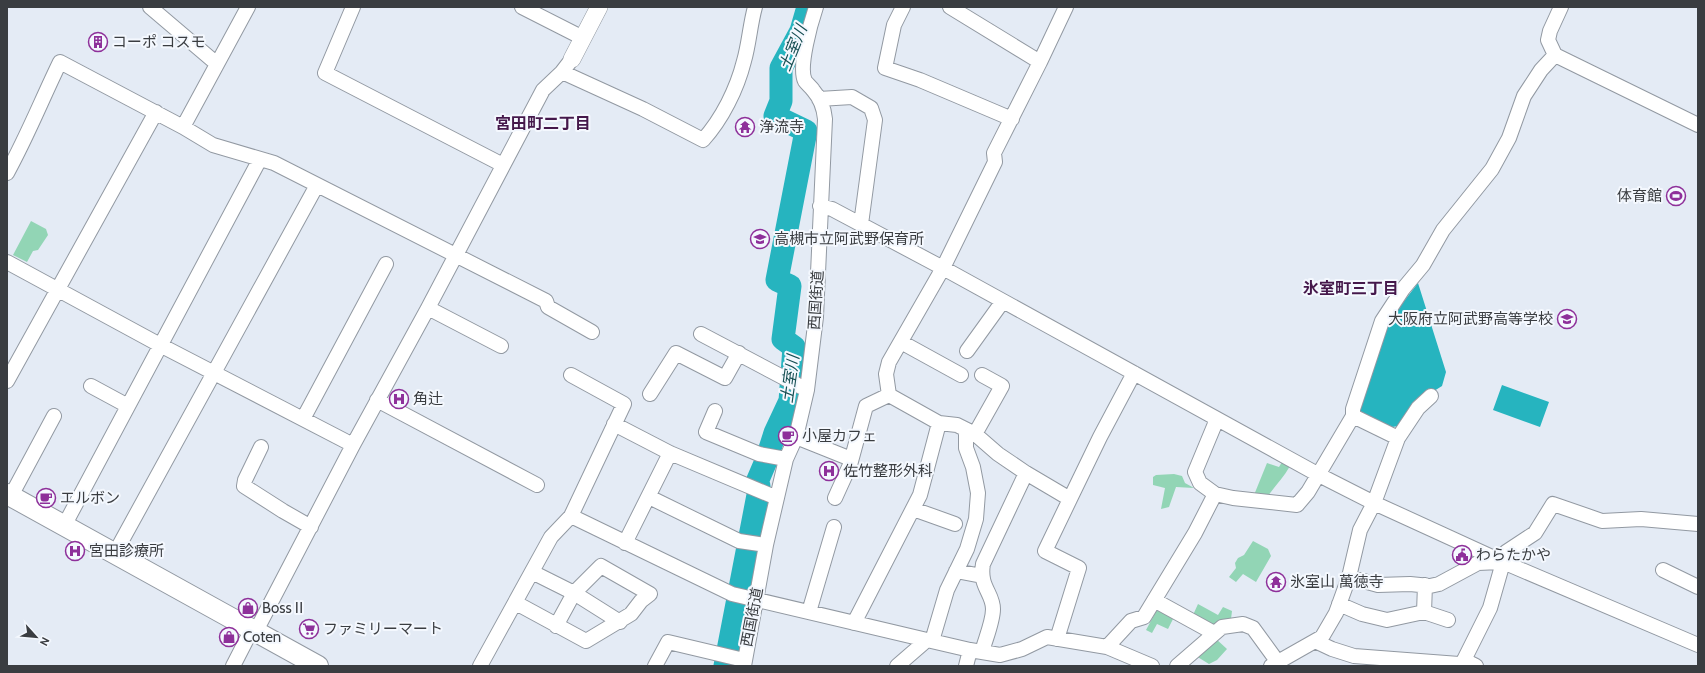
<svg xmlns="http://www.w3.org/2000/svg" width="1705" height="673" viewBox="0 0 1705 673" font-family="Cabin,'Noto Sans JP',sans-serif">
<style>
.green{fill:#92d5b5}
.water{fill:#26b4bf}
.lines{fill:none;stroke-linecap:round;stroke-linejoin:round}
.river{stroke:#26b4bf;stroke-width:23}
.minor-casing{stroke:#9299a2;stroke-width:16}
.tertiary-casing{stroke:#9299a2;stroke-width:18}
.secondary-casing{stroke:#9299a2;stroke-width:22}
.minor{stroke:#fff;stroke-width:14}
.tertiary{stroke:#fff;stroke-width:17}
.secondary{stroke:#fff;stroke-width:20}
.labels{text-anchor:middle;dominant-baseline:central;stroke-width:4;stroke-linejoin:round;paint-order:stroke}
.poi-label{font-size:15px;fill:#3a3d41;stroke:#f4f8fe;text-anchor:start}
.street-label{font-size:15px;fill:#3a3d41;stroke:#f4f8fe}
.water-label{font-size:16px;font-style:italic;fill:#154e52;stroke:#f4f8fe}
.neighbourhood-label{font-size:16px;font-weight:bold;fill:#45184b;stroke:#f4f8fe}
</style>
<rect width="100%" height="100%" fill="#e4ebf5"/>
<path class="green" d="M 31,221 L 46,229 L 48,235 L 38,250 L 33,251 L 27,262 L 13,255 Z
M 1282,462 L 1290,466 C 1284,477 1275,486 1268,496 L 1254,495 L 1267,463 L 1279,467 Z
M 1174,474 L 1182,476 L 1185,483 L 1194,488 L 1176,487 L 1169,507 L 1161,509 L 1165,488 L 1153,485 L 1153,477 L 1156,475 Z
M 1253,541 L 1268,549 L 1271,556 L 1256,582 L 1243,574 L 1236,582 L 1229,577 L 1236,568 L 1235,563 L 1238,558 L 1244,555 Z
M 1198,604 L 1218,615 L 1223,607 L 1232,611 L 1231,619 L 1214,627 L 1193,615 Z
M 1158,608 L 1174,617 L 1168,629 L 1157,624 L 1152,633 L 1146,630 Z
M 1215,638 L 1227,649 L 1217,660 L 1209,664 L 1196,656 Z"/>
<path class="water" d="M 1418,283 L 1446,372 L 1442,386 L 1418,401 L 1399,426 L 1385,428 L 1356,414 L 1388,322 Z
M 1502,385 L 1549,402 L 1540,427 L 1493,410 Z"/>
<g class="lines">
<path class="river" d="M 725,666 L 758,495 L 759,486 L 757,482 L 766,461 L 775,433 L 790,401 L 794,347 L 783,339 L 790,286 L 777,280 L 806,131 L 775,116 L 781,101 L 781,68 L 801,31 L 808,7"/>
<defs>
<path id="minor" d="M 150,7 L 217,64
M 353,7 L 325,73 L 503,165
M 522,7 L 583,38
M 903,7 L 894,25 L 885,68 L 920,80 L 1012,119
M 950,7 L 1040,62
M 1066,7 L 1040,62 L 994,153 L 995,162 L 943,268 L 889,362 L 886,374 L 889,395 L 939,423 L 957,425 L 975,434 L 998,454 L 1026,473 L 1070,499 L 1100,437 L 1134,373
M 1561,7 L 1550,31 L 1548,40 L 1555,55 L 1698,125
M 562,72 L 643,109 L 703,140 C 722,119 737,89 744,61 C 749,44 750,25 755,7
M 819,99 L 852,97 L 871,108 L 875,120 L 861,224
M 183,127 L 248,7
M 7,173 C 27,137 42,99 60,62 L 183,127 L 213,145 L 274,163 L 546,301 L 548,307 L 592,332
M 820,206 L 832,209 L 943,268 L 1319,475 L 1374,503 L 1503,562 L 1698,645
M 7,262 L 160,345 L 353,445
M 428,308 L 501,346
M 701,334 L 807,390
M 901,342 L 961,375
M 967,351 L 1003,301
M 7,381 L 156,112
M 91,386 L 128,406
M 650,394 L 676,353 L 725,378 L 739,353
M 377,400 L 537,485
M 715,411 L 706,432 L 759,454 L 786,459
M 303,419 L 386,264
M 614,424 L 670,453 L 777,498
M 975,434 L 1002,386 L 982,375
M 796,437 L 851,459
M 1398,438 L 1418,408 L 1431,396
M 261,447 L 245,480 L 244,486 L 283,511 L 311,527
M 1215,494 L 1200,483 L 1195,472 L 1217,419
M 11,496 L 54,416
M 649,497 L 739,541 L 766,545
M 835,498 L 850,465 L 866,406 L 889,395
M 913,509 L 955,524
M 571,516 L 732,594 L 927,640
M 64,526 L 260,159
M 625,543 L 670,453
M 115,553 L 317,185
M 1663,570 L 1698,587
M 956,571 L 982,576
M 532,572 L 574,593 L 620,622
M 1349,577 L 1378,585 L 1410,584 L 1430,586 L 1439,584 L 1478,563 L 1500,562
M 1154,600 L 1214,633
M 516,603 L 586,641 L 631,614 L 641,601 L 650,594 L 601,566 L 574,593 L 556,626
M 1339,604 L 1362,614 L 1387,620 L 1424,612 L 1448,620
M 809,612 L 834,527
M 1424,612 L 1425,585
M 854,623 L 920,495 L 939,423
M 256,631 L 353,445 L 428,308 L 543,90 L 562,72 L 572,59
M 1057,639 L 1079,568 L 1045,551 L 1070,499
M 932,641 L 947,590 L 967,549 L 976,519 L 978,493 L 973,467 L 966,448 L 966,430
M 1315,641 L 1332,649 L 1354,656 L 1459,664
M 1107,647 L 1152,666
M 982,652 C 985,640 993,622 993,609 C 993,593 979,587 983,564 L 1026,473
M 233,666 L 252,629
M 480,666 L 551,537 L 571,516 L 624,404 L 571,375
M 655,666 L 668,642 L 744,660
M 744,666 L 766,545 L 786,459 L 796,437 L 807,390 L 816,317 L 825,119 C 824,108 820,98 813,90 C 811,87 807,84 805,81 C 798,67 811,22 816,7
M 897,666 L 927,640 L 970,650 L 1000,655 L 1022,649 L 1047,637 L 1107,647 L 1131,621 L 1144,617 L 1195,533 L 1215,494 L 1233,498 L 1297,505 L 1308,492 L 1353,416
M 966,666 L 970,650
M 1177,666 L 1222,627 L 1243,624 L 1253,628 L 1277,661
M 1271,666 L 1322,637 L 1336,613 L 1349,577 L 1360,530 L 1374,503 L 1398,438 L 1353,416 L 1353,409 L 1382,321 L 1403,289 L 1423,265 L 1443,230 L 1492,169 L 1509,138 L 1524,96 L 1541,70 L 1555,55
M 1476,666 L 1464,660 L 1490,608 L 1506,552 L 1535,533 L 1553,504 L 1602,521 L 1641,519 L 1698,524"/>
<path id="tertiary" d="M 572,59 L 599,7"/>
<path id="secondary" d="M 7,494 L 318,666"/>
</defs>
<use href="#minor" class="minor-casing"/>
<use href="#tertiary" class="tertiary-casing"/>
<use href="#secondary" class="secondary-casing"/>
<use href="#minor" class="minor"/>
<use href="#tertiary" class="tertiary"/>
<use href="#secondary" class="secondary"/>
</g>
<defs>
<symbol id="building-ring" viewBox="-11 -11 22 22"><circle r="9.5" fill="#f4f8fe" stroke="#8e309a" stroke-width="1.5"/><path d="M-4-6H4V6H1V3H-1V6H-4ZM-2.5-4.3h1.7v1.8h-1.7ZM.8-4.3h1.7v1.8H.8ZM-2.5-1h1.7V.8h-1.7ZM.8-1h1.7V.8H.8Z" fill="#8e309a"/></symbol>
<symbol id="temple-ring" viewBox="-11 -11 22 22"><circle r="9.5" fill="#f4f8fe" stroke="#8e309a" stroke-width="1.5"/><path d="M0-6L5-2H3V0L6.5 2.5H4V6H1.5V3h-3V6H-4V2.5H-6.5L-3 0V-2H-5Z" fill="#8e309a"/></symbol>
<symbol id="stadium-ring" viewBox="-11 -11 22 22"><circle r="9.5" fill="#f4f8fe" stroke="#8e309a" stroke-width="1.5"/><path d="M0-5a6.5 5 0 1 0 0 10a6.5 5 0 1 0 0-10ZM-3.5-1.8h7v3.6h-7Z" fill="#8e309a"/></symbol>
<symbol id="school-ring" viewBox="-11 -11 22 22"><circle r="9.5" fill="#f4f8fe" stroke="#8e309a" stroke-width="1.5"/><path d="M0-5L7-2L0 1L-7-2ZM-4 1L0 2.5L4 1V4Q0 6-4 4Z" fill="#8e309a"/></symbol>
<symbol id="hospital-ring" viewBox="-11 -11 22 22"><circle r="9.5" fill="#f4f8fe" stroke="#8e309a" stroke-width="1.5"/><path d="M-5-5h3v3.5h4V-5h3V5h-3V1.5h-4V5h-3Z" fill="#8e309a"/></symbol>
<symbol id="cafe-ring" viewBox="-11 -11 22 22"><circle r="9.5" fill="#f4f8fe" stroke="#8e309a" stroke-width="1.5"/><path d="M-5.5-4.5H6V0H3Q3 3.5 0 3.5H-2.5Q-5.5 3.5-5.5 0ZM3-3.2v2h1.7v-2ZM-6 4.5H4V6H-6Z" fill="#8e309a"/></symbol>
<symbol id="civic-ring" viewBox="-11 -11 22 22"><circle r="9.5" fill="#f4f8fe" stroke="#8e309a" stroke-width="1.5"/><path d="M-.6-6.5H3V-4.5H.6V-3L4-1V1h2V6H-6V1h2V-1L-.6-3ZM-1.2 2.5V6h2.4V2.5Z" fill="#8e309a"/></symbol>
<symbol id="shop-ring" viewBox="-11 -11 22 22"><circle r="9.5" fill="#f4f8fe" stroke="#8e309a" stroke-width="1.5"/><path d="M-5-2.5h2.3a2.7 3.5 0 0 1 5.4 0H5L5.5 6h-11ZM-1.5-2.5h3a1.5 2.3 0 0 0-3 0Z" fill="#8e309a"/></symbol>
<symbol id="supermarket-ring" viewBox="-11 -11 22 22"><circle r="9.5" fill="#f4f8fe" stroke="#8e309a" stroke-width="1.5"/><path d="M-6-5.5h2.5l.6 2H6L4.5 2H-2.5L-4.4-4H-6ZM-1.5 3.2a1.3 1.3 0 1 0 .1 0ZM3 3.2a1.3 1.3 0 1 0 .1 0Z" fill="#8e309a"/></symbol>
</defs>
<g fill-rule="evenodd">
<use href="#building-ring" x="87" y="31" width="22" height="22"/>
<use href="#temple-ring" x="734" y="116" width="22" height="22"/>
<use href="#stadium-ring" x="1665" y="185" width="22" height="22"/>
<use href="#school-ring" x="749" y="228" width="22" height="22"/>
<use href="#school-ring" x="1556" y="308" width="22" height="22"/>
<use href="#hospital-ring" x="388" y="388" width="22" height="22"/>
<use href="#cafe-ring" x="777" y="425" width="22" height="22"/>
<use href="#hospital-ring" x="818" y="460" width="22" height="22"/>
<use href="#cafe-ring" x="35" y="487" width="22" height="22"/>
<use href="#hospital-ring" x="64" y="540" width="22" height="22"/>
<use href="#civic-ring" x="1451" y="544" width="22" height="22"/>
<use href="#temple-ring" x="1265" y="571" width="22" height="22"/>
<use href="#shop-ring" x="237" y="597" width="22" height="22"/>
<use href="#supermarket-ring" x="298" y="618" width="22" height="22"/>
<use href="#shop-ring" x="218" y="626" width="22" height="22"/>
</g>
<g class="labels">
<g class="poi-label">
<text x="112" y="42">コーポ コスモ</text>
<text x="759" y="127">浄流寺</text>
<text x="1662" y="196" text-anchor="end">体育館</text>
<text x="774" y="239">高槻市立阿武野保育所</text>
<text x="1553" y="319" text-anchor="end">大阪府立阿武野高等学校</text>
<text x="413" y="399">角辻</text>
<text x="802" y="436">小屋カフェ</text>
<text x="843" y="471">佐竹整形外科</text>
<text x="60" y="498">エルボン</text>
<text x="89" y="551">宮田診療所</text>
<text x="1476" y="555">わらたかや</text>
<text x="1290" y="582">氷室山 萬徳寺</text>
<text x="262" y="608">BossⅡ</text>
<text x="323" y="629">ファミリーマート</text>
<text x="243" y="637">Coten</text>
</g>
<g class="street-label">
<text transform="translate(816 300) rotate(-86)">西国街道</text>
<text transform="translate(752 617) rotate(-79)">西国街道</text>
</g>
<g class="water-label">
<text transform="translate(793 48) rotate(-68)">土室川</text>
<text transform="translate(790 379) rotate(-82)">土室川</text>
</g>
<g class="neighbourhood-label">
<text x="543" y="123">宮田町二丁目</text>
<text x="1351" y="288">氷室町三丁目</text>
</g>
</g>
<rect width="1705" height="673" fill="none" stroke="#3a3d41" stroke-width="16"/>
<g transform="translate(36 637) rotate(117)" stroke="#f4f8fe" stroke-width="3" paint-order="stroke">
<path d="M0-3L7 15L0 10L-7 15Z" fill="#3a3d41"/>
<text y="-6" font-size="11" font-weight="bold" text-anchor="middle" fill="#3a3d41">N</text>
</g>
</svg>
